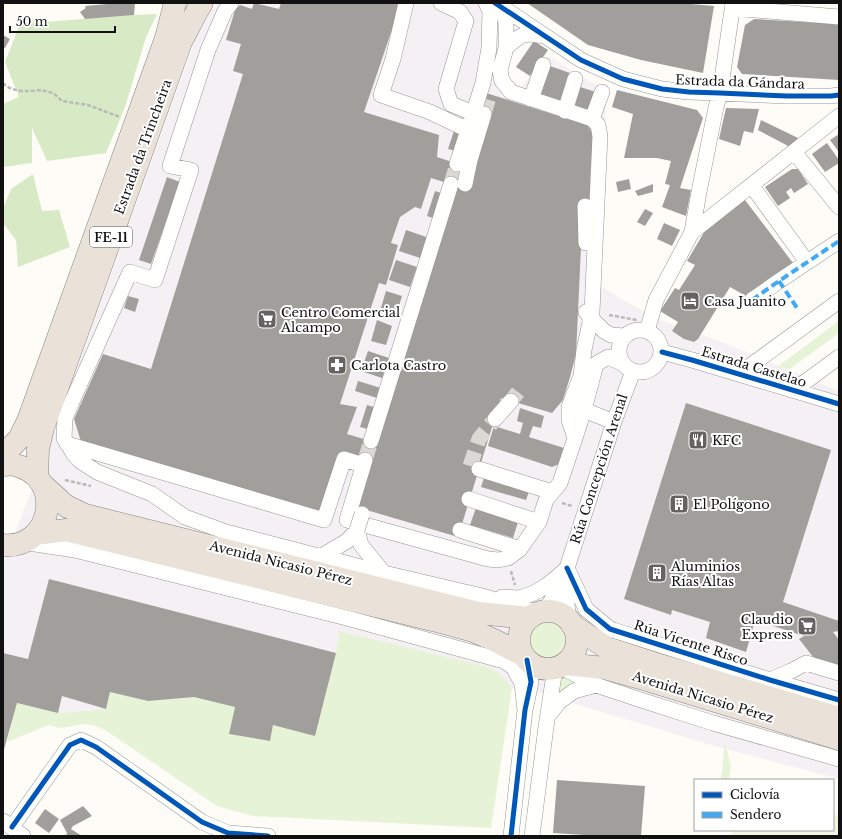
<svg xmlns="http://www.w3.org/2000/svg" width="842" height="839" viewBox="0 0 842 839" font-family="'Libre Baskerville',serif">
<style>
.industrial{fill:#f5f0f3}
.green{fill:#e7f3d7}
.forest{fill:#d8eac5}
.pitch{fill:#f0f6e1}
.building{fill:#a19f9c;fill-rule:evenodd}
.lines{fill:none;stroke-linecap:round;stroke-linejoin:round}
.minor-tunnel{stroke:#dad9d4;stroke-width:15;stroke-dasharray:15 8;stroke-linecap:butt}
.minor-casing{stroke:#979795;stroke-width:16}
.highway-casing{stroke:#858482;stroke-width:23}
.path{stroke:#b9b9b8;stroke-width:2.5;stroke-dasharray:4 2;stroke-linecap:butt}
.minor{stroke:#fffffe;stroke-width:15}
.highway{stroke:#eae1d8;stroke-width:22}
.minor-bridge-casing{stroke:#979795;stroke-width:16;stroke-linecap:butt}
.minor-bridge{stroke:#fffffe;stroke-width:15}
.quiet{stroke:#3fa9f5;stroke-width:4;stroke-dasharray:8 4;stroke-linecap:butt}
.cycleway-casing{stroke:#fff;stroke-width:8}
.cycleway{stroke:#0057b8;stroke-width:5}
.labels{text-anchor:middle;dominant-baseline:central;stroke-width:4;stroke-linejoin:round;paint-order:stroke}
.shield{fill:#fff;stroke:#585858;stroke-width:1}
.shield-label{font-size:12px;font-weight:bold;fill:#111}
.street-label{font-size:13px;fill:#111;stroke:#fff}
.poi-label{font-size:13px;fill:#111;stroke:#fff;text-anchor:start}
</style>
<rect width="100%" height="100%" fill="#fdfcf7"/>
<path class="industrial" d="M 217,3 L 478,3 L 530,36 L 503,57 L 502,73 L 521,87 L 548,56 L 606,91 L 600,286 L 653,317 L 727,344 L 839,391 L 839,779 L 715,746 L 536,692 L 512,688 L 501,674 L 339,631 L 336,653 L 315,736 L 272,725 L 270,741 L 229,734 L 235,707 L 194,697 L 148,701 L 111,693 L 106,709 L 58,713 L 17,703 L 3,755 L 3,564 L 60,416 L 197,35 Z"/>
<path class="green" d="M 839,321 L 839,333 L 790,369 L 777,367 Z
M527 641a20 20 0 1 1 40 0a20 20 0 1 1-40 0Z
M 339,631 L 487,667 L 501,674 L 512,688 L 491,828 L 253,816 L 217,806 L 105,730 L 96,726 L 85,724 L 60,728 L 49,725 L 7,742 L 17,703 L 58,713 L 106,709 L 110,692 L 148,701 L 194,697 L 235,707 L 229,734 L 269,741 L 273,725 L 315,735 L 336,653 Z
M 562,678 L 569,678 L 583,681 L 555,701 L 560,680 Z
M 725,742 L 731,767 L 729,780 L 721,780 Z"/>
<path class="forest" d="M 157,14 L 146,37 L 125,107 L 106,153 L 47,161 L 32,128 L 32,163 L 3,167 L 3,104 L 19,97 L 5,62 L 20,24 L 134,15 Z
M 33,174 L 42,211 L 59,210 L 70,247 L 18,267 L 16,240 L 3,223 L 3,209 L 11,189 Z"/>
<path class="pitch" d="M 833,815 L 839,815 L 839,836 L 731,836 L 732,830 L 833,830 Z"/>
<path class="building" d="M 119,3 L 135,3 L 134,15 L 85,19 L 80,12 L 86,8 L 85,6 Z
M 254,3 L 279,9 L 281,3 L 401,3 L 364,112 L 439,135 L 437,157 L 464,166 L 486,93 L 587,125 L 594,134 L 590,227 L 582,226 L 576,354 L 570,377 L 563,400 L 552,413 L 501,398 L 458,537 L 370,511 L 362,514 L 355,512 L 371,462 L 339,458 L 321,514 L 82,445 L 74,419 L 103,354 L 151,369 L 243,74 L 233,71 L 241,44 L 226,40 L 235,10 L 240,5 L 252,9 ZM 431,178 L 457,186 L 377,443 L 347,434 L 357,407 L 340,404 L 379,283 L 386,285 L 398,245 L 391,243 L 400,217 L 415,207 L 421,209 Z
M 527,3 L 680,3 L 714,6 L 703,73 L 641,60 L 588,45 Z
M 754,19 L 839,24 L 839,80 L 742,74 L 737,67 L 745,25 Z
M 3,35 L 10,39 L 5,48 L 3,47 Z
M 534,41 L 548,50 L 530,76 L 516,67 Z
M 550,66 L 570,73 L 560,103 L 540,97 Z
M 577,86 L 596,92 L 590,113 L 570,107 Z
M 617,90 L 697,110 L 703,118 L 680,188 L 691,190 L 686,216 L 662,207 L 670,185 L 665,184 L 671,161 L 657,158 L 624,158 L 633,114 L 612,107 Z
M 726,108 L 759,109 L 753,133 L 744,131 L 740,146 L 719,139 Z
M 761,120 L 798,138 L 790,147 L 758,130 Z
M 455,128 L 465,131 L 459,152 L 448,149 Z
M 839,134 L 839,152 L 830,140 Z
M 827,143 L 839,160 L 839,163 L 825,172 L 812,154 Z
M 792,169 L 798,169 L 808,184 L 794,193 L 791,188 L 786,192 L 790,198 L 778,206 L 765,187 Z
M 167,177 L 180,182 L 151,264 L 139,260 Z
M 629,179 L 631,189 L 618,192 L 616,182 Z
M 653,184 L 653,192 L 638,196 L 635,191 Z
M 435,191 L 444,194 L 436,219 L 427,216 Z
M 745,200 L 793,263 L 746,296 L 730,287 L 698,339 L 694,342 L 684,339 L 672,331 L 678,322 L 660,311 L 675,288 L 679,290 L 695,265 L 687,261 L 709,224 Z
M 645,209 L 653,213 L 645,226 L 637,222 Z
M 664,223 L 680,230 L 672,246 L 657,239 Z
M 406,230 L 432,239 L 426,260 L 399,251 Z
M 396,260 L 417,267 L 410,287 L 389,280 Z
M 386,291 L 402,296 L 396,316 L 380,311 Z
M 128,296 L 139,299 L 135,312 L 124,308 Z
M 377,320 L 392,326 L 386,345 L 371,341 Z
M 368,351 L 389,358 L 382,378 L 361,371 Z
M 358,381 L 384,389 L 380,399 L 355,391 Z
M 686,403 L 831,450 L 783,602 L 839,621 L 839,631 L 833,632 L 839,640 L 839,669 L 817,662 L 799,639 L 804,636 L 755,620 L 746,652 L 706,638 L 710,622 L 672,610 L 671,615 L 624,599 Z
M 367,405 L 377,408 L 371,430 L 360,427 Z
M 520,408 L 544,416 L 541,428 L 533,426 L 529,437 L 564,448 L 559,464 L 552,467 L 488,446 L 494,426 L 520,434 L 523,423 L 517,421 Z
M 485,475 L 530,489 L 526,500 L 481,487 Z
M 477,505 L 519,519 L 513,538 L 470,525 Z
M 49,579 L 336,653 L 315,736 L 273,725 L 270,741 L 229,734 L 235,707 L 194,697 L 148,701 L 110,692 L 113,679 L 106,709 L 62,696 L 58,713 L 17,703 L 3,753 L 3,653 L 28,659 Z
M 557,780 L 645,786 L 641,836 L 601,836 L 553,833 Z
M 83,806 L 92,816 L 73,826 L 71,829 L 82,836 L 66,836 L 67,833 L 60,820 Z
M 45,809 L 59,819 L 49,833 L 35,823 Z"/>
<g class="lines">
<path class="minor-tunnel" d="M 484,114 L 490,94
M 451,184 L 457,164
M 511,401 L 518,392
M 365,460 L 371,441
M 470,466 L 479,439 L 495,419"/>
<defs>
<path id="minor" d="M 231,3 L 225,11 L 208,50 L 170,166 L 191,170 L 155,280 L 130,272 L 70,406 L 65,418 L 64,438 L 73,453 L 80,461 L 97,472 L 152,494 L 185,517 L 226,532 L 384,573 L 482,596 L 533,611
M 406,3 L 393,59 L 381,95 L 430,112 L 468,130
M 441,3 L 460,12 L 466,21 L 446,89 L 451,104 L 473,113
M 499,5 L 581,60 L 623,79 L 662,89 L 689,92 L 720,93 L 787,96 L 831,96 L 839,95
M 502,7 L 506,23 L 506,48 L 500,70 L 502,81 L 511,92 L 592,119 L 598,125 L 600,136 L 592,312 L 591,318 L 604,331 L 611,335 L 624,336
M 732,8 L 839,17
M 506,48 C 521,34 523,32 544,36
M 531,99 L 543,65
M 565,111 L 575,79
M 592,119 L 602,92
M 794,152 L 839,207
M 457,164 L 483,83 L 489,48 L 490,11 L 486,3
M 465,184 L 470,160 L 484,114
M 752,186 L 807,262
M 585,206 L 586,243
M 692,232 L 839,116
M 752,300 L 779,281 L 839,241
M619 351a21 21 0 1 1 42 0a21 21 0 1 1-42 0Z
M 647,331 L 656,300 L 692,232 L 699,192 L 716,107 L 720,93 L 733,3
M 662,352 L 692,360 L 839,404
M 739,374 L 839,301
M 581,376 L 584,350 L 591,318 L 586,312
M 791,390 L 805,382 L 839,357
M 584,410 L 596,364
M 495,419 L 511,401
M 575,438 L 584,410 L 614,422
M 371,441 L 451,184
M 67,444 L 324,520 L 344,459 L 363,465
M 365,460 L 347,520 L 488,559 L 498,560 L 508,558 L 520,549 L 539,522 L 546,500 L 560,483 L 575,438 L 569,420 L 569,407 L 579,381 L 581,376 L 596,364 L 608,357 L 622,363
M 479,469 L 552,492
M 469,499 L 539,522
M 357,530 L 361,545 L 384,573
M 460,530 L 520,549
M 22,542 L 75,550 L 347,618 L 504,661 L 513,667 L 522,683 L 525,710
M 320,557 L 347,541 L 357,530
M 567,568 L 586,609 L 610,629 L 770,680 L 839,700
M 567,577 L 567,605 L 569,620
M 502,597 C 507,597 513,598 518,598 C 537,595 552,582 565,570
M 544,612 L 558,590 L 567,568 L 614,422 L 633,371
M 563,668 L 596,685 L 641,700 L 713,723 L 839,759
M 766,680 L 770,680 L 791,671 L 806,663 L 839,673
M 548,716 L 559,702 L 574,691 L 596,685
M 3,821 L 23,836
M 12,827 L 70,745 L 81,740 L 96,747 L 202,822 L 228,833 L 268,836
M 511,836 L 525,710 L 531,682 L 527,660
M 532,836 L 546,727 L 553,681 L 556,668"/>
<path id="highway" d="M 3,455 L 19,439 L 28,421 L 166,38 L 175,3
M 3,465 C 7,465 11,464 15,465 C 66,477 52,550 3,545
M 37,477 L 38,449 L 43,428 L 181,42 L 196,13 L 202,3
M 42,484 L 66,506 L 85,515 L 478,613 L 508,616 L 530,618
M 35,534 L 66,530 L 437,621 L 473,631 L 494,640 L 523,655
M519 640a29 29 0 1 1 58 0a29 29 0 1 1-58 0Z
M 572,625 L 607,648 L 653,663 L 839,718
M 565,664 L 604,668 L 647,680 L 839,739"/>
</defs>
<use href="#minor" class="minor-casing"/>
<use href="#highway" class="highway-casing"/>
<path class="path" d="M 3,83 L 6,86 L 12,89 L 21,91 L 31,91 L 41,90 L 53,93 L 62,101 L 88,105 L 120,117
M 609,315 L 637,320
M 65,480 L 91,486
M 562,503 L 572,506
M 511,571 L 515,585"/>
<use href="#minor" class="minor"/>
<use href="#highway" class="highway"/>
<defs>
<path id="minor-bridge" d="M 357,530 L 362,514"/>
</defs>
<use href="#minor-bridge" class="minor-bridge-casing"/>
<use href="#minor-bridge" class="minor-bridge"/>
<path class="quiet" d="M 779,281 L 797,308
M 752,300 L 779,281 L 839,241"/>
<defs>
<path id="cycleway" d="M 495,3 L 581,60 L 623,79 L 662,89 L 689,92 L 720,93 L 787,96 L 831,96 L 839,95
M 662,352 L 692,360 L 839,404
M 567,568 L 586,609 L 610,629 L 770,680 L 839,700
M 12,827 L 70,745 L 81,740 L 96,747 L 202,822 L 228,833 L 268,836
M 511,836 L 525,710 L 531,682 L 527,660"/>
</defs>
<use href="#cycleway" class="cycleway-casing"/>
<use href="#cycleway" class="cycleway"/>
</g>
<defs>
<symbol id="hotel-square" viewBox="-11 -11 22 22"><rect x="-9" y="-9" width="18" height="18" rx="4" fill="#646362" stroke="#fff"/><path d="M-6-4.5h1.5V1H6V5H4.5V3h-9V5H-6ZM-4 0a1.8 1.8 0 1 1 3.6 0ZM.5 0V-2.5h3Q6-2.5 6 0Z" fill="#fff"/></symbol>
<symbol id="supermarket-square" viewBox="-11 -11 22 22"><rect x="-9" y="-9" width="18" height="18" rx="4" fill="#646362" stroke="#fff"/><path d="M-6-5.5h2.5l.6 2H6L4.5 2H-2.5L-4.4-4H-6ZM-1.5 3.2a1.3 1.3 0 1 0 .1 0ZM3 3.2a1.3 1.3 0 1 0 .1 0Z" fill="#fff"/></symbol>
<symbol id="pharmacy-square" viewBox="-11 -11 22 22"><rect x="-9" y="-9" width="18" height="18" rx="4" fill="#646362" stroke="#fff"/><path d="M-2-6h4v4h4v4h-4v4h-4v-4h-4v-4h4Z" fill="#fff"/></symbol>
<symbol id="restaurant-square" viewBox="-11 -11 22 22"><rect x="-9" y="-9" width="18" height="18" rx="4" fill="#646362" stroke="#fff"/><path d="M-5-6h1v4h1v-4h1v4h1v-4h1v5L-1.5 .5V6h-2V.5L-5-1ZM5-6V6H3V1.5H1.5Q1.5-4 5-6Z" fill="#fff"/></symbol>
<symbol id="building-square" viewBox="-11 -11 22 22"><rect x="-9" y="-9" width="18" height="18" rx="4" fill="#646362" stroke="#fff"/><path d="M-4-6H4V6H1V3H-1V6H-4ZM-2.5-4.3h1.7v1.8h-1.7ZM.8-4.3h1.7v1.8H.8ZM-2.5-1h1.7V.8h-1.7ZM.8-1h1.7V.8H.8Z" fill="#fff"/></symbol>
</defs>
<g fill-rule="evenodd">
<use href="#hotel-square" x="679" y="290" width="22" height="22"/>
<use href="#supermarket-square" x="256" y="308" width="22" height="22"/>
<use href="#pharmacy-square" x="326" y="354" width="22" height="22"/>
<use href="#restaurant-square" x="687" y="429" width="22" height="22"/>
<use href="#building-square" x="668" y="493" width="22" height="22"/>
<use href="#building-square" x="646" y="562" width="22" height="22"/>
<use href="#supermarket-square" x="796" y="615" width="22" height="22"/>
</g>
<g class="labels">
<rect class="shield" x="90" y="227" width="42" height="20" rx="3"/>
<g class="shield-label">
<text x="111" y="237">FE-11</text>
</g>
<g class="street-label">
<text transform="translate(740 82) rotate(2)">Estrada da Gándara</text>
<text transform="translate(143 147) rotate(-70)">Estrada da Trincheira</text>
<text transform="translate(754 367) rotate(17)">Estrada Castelao</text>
<text transform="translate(599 469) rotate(-72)">Rúa Concepción Arenal</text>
<text transform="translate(281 563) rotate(14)">Avenida Nicasio Pérez</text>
<text transform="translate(691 643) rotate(18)">Rúa Vicente Risco</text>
<text transform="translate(703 697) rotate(17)">Avenida Nicasio Pérez</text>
</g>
<g class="poi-label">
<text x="704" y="301">Casa Juanito</text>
<text x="281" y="312">Centro Comercial<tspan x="281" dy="15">Alcampo</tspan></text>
<text x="351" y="365">Carlota Castro</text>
<text x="712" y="440">KFC</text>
<text x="693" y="504">El Polígono</text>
<text x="671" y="566">Aluminios<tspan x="671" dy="15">Rías Altas</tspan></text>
<text x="793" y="619" text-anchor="end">Claudio<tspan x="793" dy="15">Express</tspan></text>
</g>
</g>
<rect width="842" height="839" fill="none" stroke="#111111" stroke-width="8"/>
<rect x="694" y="779" width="140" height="52" fill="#ffffff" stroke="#a0a0a0"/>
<rect x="702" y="792" width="20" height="6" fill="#0057b8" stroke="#a0a0a0"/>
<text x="730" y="799" font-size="12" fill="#111111">Ciclovía</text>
<rect x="702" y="812" width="20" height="6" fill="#3fa9f5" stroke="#a0a0a0"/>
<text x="730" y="819" font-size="12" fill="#111111">Sendero</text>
<path d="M10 26v6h105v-6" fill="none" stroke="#111111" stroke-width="2"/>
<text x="16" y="26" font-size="12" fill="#111111" stroke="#ffffff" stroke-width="3" paint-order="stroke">50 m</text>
</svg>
